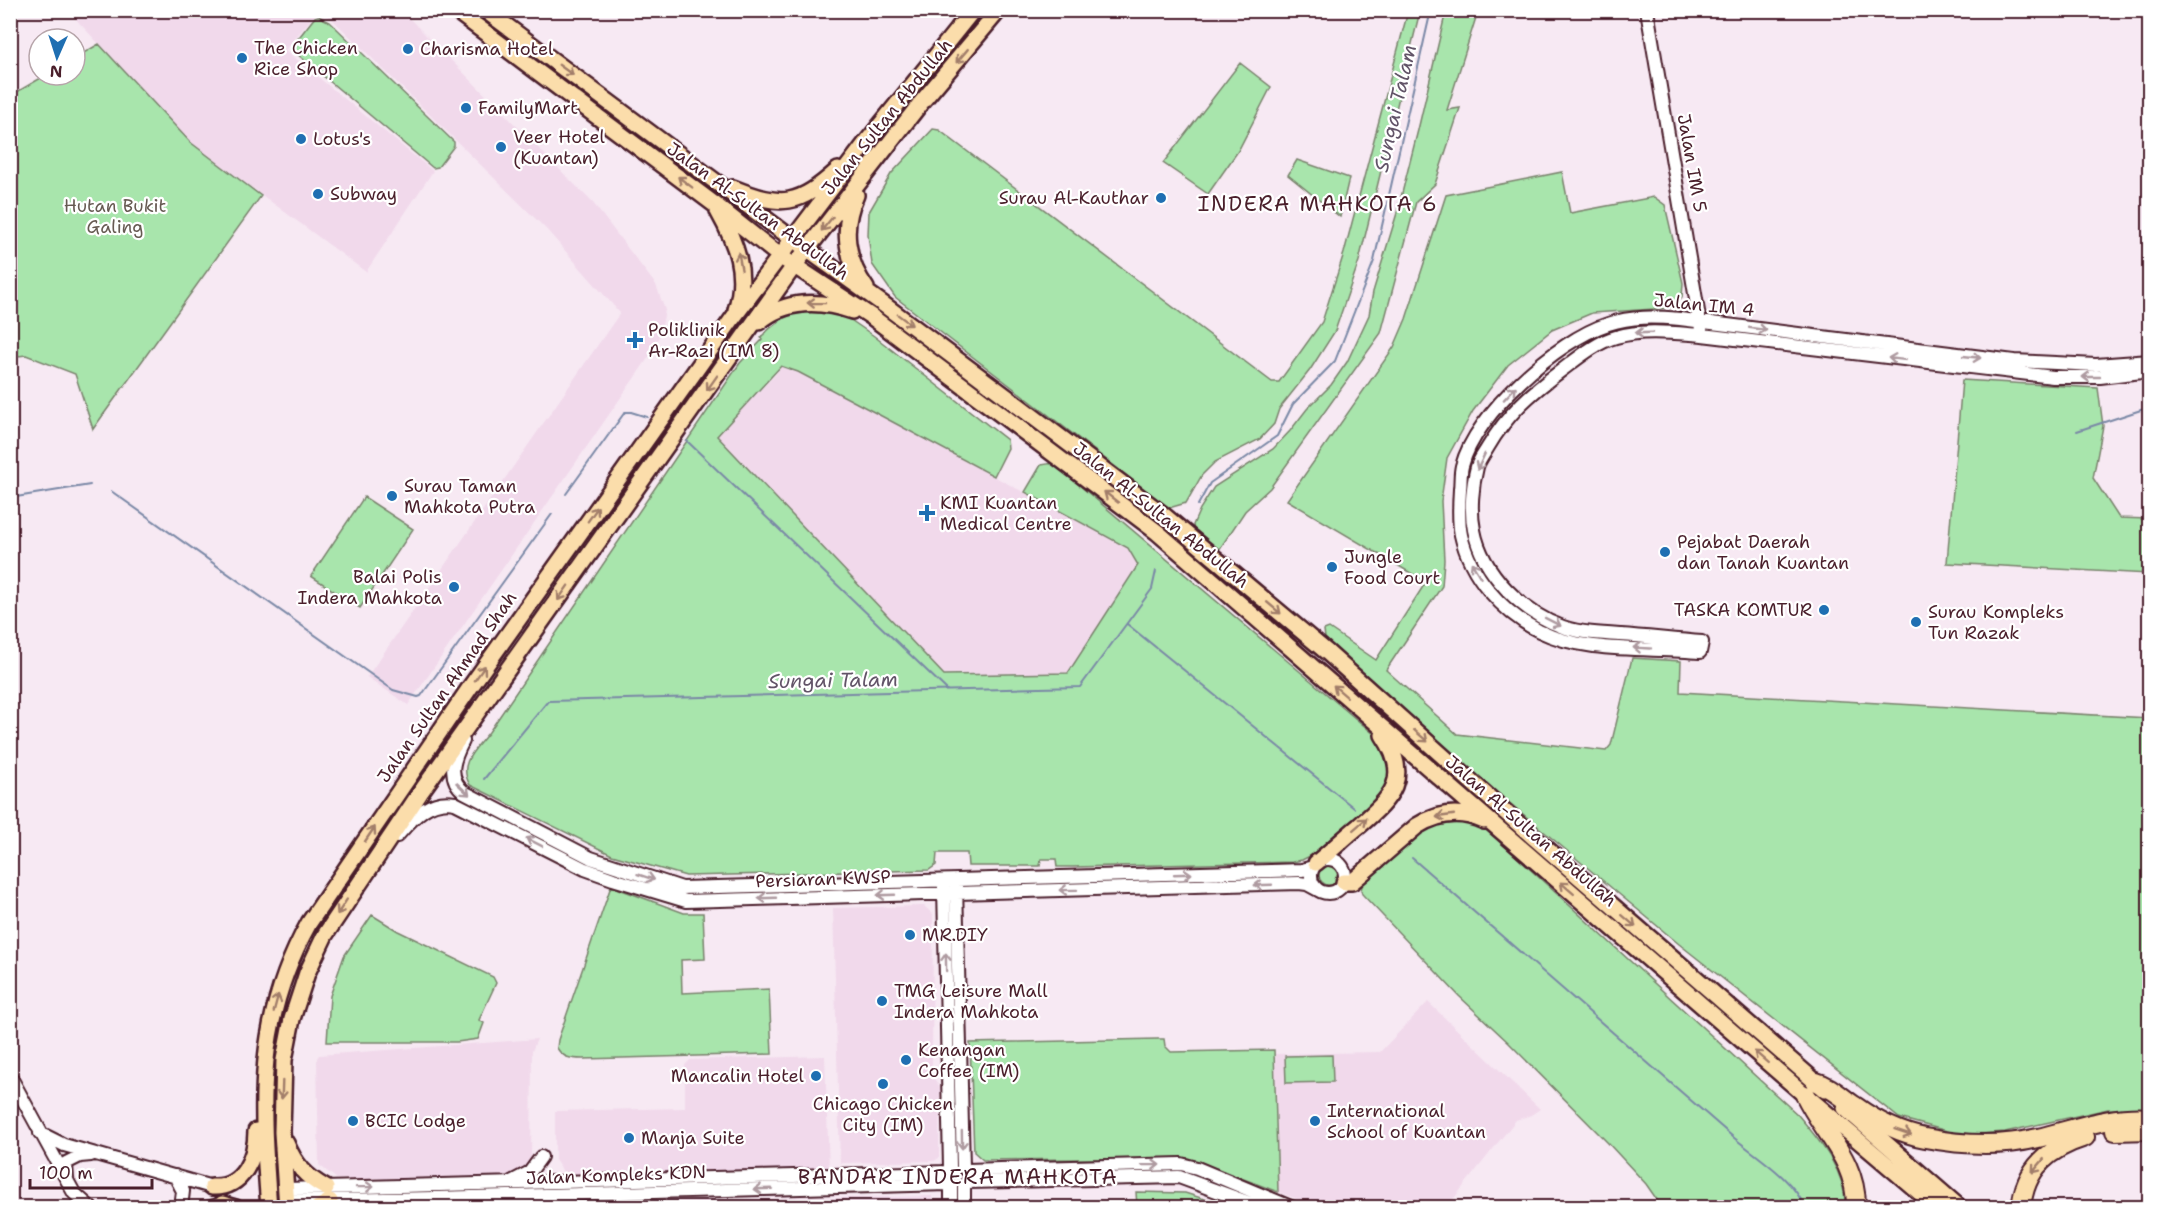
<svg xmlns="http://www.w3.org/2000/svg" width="2160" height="1218" viewBox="0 0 2160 1218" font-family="'Shantell Sans',sans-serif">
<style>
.built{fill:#f1d9eb}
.green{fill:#a8e5ac;stroke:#79826c;stroke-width:1.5}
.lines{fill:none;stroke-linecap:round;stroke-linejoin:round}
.stream{stroke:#7a88a6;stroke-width:2}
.minor-casing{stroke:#4a1f2b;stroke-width:16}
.major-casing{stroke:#4a1f2b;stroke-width:20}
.highway-casing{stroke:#4a1f2b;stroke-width:22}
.minor{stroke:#fff;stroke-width:12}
.major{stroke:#fbddab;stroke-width:15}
.highway{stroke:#fbddab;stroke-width:18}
.oneway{stroke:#a27e6b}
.oneway2{stroke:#ae9aa0}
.poi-dot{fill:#1f6fb2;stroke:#fff;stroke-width:2}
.labels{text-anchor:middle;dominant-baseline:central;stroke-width:4.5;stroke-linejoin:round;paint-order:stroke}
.poi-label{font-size:18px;fill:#4a1f2b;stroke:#fff;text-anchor:start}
.street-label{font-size:18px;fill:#4a1f2b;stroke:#fff}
.park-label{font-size:18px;fill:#665a52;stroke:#fff}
.water-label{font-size:20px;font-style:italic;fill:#625468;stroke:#fff}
.quarter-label{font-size:21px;letter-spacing:1.5px;fill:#4a1f2b;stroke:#fff}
</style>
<rect width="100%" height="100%" fill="#f7e9f3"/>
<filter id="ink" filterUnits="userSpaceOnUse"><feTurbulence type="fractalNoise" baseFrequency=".0167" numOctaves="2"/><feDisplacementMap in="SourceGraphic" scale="12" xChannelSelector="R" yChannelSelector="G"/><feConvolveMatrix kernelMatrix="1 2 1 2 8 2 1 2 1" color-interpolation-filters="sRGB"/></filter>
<g filter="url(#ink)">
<path class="built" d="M 77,10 L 318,11 L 285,50 L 433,171 L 366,272 L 190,142 L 73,16 Z
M 320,11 L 402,11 L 593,203 L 656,285 L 665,310 L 661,331 L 653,351 L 408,705 L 367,677 L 620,313 L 546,229 L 332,19 Z
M 781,366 L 798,372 L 872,411 L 1128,548 L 1138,565 L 1068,673 L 944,675 L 716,436 L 776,374 Z
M 924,906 L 933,914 L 932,1076 L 940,1087 L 939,1158 L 934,1161 L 840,1163 L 833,908 Z
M 1428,1002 L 1540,1109 L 1531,1115 L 1516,1120 L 1447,1207 L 1318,1207 L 1278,1192 L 1275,1054 L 1380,1052 Z
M 537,1039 L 532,1051 L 531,1165 L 513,1175 L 366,1179 L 337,1179 L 319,1165 L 317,1058 L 319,1055 Z
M 825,1056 L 829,1170 L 573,1177 L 564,1173 L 555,1160 L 555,1111 L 685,1108 L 685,1065 L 690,1060 Z
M 932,1196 L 932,1200 L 936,1202 L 936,1207 L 493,1207 Z"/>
<path class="green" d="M 1408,11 L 1420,11 L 1359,261 L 1335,331 L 1310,370 L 1279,409 L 1274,424 L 1260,439 L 1215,462 L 1202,475 L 1186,503 L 1169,508 L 895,297 L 872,264 L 868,235 L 869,212 L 891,174 L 933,129 L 939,130 L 1272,382 L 1279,382 L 1322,322 L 1344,253 Z
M 1446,11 L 1478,11 L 1447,110 L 1460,108 L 1435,184 L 1416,202 L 1381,333 L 1270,488 L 1245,511 L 1219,550 L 1194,532 L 1193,525 L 1200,509 L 1214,487 L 1273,449 L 1290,431 L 1307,409 L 1331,385 L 1347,362 L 1369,315 L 1373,292 L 1397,213 L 1418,130 Z
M 318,16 L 330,22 L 454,142 L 454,146 L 438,167 L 433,168 L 296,53 L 293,45 L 315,17 Z
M 99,44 L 190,142 L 261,196 L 93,429 L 75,374 L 26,355 L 11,357 L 10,96 L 46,75 L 75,75 L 75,58 Z
M 1240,63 L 1271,87 L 1238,151 L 1208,194 L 1163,163 Z
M 1297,160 L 1349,178 L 1340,217 L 1288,175 Z
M 1562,172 L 1570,213 L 1654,197 L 1665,205 L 1683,283 L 1682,297 L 1670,308 L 1592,313 L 1552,330 L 1508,365 L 1473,411 L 1447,458 L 1441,501 L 1444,560 L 1442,586 L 1386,670 L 1457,734 L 1606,751 L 1611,745 L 1632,658 L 1681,661 L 1680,692 L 2149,718 L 2149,1110 L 2108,1109 L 2005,1132 L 1962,1135 L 1899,1118 L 1679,944 L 1434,740 L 1325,638 L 1324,630 L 1329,628 L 1376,660 L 1426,582 L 1287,500 L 1394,347 L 1406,319 L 1446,195 Z
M 801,309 L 839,312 L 874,336 L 1007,440 L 1008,448 L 994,476 L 872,411 L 798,372 L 781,366 L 717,436 L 944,675 L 1068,673 L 1138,565 L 1128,548 L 1025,492 L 1041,465 L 1053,463 L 1375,735 L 1386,748 L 1390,765 L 1390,782 L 1384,798 L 1324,849 L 1302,860 L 1292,862 L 1073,867 L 1057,867 L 1056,859 L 1041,859 L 1040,866 L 968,866 L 967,853 L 937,853 L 936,865 L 929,870 L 686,876 L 612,855 L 470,785 C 457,763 476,749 489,732 L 740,363 L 762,340 L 761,337 C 773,324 785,317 801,309 Z
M 1962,380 L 2098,388 L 2103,426 L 2093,478 L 2119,518 L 2149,519 L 2149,574 L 1947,563 Z
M 364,497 L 413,529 L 360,608 L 311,576 Z
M 1463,821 L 1475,823 L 1485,828 L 1798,1115 C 1819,1140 1847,1172 1845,1207 L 1662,1207 L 1646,1184 L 1608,1143 L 1509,1043 L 1459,996 L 1362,894 L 1361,890 L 1364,878 L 1426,826 L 1433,823 Z
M1319 875a10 10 0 1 1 20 0a10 10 0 1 1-20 0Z
M 611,886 L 684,913 L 703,913 L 705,959 L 681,960 L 682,993 L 769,989 L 772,1054 L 583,1059 C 571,1059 563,1058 557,1048 L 558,1040 Z
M 372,915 L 398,931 L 493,977 L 496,983 L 479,1020 L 484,1023 L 478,1039 L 457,1042 L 327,1042 L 330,996 L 344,956 Z
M 1158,1039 L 1164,1039 L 1165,1046 L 1171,1052 L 1274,1050 L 1278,1192 L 1188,1158 L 983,1160 L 974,1152 L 970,1043 Z
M 1332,1055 L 1333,1082 L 1286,1083 L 1285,1056 Z
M 1136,1192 L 1185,1193 L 1230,1207 L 1137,1207 Z"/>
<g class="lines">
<path class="stream" d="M 2077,431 L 2150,407
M 687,441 L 947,690
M 111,491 L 393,690 L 418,697 L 421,696 L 552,514
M 566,494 L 625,412 L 631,412 L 647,417
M 10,498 L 90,485
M 1198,505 L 1210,483 L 1277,436 L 1293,404 L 1335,361 L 1374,261 L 1431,10
M 1127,624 L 1354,808
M 484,779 L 548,701 L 1080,687 L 1152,589 L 1156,571
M 1412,858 L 1733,1137 C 1756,1156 1795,1180 1805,1208"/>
<defs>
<path id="minor" d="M 1647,10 L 1701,329
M 2150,361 L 2096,365 L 2014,361 L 1680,319 C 1655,317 1632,316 1608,324 C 1557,340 1475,414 1462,466 C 1460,474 1461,482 1460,489 C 1459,504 1458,520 1461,535 C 1470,576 1502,612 1539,631 C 1586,654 1648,647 1700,652 L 1702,642 C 1675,640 1648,637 1621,635 C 1602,634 1581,633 1563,627 C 1523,613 1482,573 1474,530 C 1470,511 1472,486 1477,467 C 1479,460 1484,454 1488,447 C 1508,413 1531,393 1562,370 C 1578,358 1597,342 1616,337 C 1644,329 1674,333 1702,335 L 2053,377 L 2100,377 L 2150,371
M 463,741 C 454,758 446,777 464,792 L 591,858 L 682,888 L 1302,870 L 1313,867
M 397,836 C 413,818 429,798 455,803 L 585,869 L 613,879 L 686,901 L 1299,883 L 1307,884 L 1320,891
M1311 876a17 17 0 1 1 34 0a17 17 0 1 1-34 0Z
M 956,885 L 963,1167
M 944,887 L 950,1167
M 10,1076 L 74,1193 L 91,1208
M 40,1133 L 64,1145 L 212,1187
M 967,1170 L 1181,1164 L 1197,1168 L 1293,1208
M 175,1176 L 183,1191 L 181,1208
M 67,1179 L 66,1163 L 80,1156 L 91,1155
M 511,1182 L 530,1172 L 541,1157
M 968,1182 L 1179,1177 L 1263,1208
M 951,1187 L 951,1208
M 285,1189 L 947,1172
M 286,1201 L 435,1198 L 948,1184
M 207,1208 L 222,1204
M 964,1208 L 964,1186"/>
<path id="major" d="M 455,10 L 714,204 L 781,257 L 872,317 L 1157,532 L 1805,1095 L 1938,1208
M 485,10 L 794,240 L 883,304 L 1161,513 L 1328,653 L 1532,836 L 1825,1090
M 733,188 C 783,208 798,206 838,170
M 856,195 C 841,227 846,260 866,288
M 718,211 C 736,243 748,273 736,310
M 759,322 C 786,299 821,300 852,311
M 1316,863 C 1331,851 1344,838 1359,826 C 1392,797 1412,778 1383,735
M 1344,882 L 1352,882 L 1417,826 C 1438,813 1461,810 1484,821
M 1845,1108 L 1960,1208
M 286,1143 C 295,1165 306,1177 326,1188
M 212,1187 C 243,1189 256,1157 256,1131
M 222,1204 L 236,1208
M 269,1208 C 261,1102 255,1020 309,923 L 471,686 L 733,318 L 865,144 L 973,10
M 287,1208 L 282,1132 L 284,1060 L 292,1019 L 307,973 L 325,935 L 420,793 L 794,266 L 920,104 L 999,10
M 318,1208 L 330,1201"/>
<path id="highway" d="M 1816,1082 C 1831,1086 1842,1098 1855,1106 C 1876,1121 1899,1133 1925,1138 C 1962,1145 2001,1147 2038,1138 C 2076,1129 2110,1115 2150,1118
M 1805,1095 C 1824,1134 1857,1161 1856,1208
M 2115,1131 L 2150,1130
M 2021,1208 C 2025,1167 2050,1148 2085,1137"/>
</defs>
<use href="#minor" class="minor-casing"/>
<use href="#major" class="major-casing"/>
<use href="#highway" class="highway-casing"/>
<use href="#minor" class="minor"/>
<use href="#major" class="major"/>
<use href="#highway" class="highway"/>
</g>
<defs><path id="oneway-shaft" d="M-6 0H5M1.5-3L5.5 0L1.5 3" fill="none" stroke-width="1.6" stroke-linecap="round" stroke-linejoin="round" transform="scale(1.5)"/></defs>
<g class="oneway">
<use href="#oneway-shaft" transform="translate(962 56) rotate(130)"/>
<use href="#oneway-shaft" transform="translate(566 70) rotate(36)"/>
<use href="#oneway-shaft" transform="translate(685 182) rotate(-143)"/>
<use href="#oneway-shaft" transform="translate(827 224) rotate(129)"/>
<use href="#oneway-shaft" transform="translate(740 261) rotate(-100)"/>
<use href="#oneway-shaft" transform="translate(816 303) rotate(-179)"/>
<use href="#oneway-shaft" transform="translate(905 320) rotate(37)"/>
<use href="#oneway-shaft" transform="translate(712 383) rotate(125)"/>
<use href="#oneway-shaft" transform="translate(1111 497) rotate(-142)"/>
<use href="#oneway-shaft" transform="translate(593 514) rotate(-55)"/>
<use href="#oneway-shaft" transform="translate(563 593) rotate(125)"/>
<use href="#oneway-shaft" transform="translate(1274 608) rotate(40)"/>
<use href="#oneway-shaft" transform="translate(480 673) rotate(-55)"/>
<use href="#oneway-shaft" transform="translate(1340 691) rotate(-139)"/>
<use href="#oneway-shaft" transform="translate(1421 736) rotate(41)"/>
<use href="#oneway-shaft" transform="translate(1445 816) rotate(172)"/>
<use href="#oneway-shaft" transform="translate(1360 824) rotate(-41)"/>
<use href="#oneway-shaft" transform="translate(370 834) rotate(-56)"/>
<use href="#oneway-shaft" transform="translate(1567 888) rotate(-139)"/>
<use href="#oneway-shaft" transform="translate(342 907) rotate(123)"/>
<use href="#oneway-shaft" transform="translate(1629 921) rotate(41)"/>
<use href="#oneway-shaft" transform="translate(276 1003) rotate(-75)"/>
<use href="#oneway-shaft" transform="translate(1761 1057) rotate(-139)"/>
<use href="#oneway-shaft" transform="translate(282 1090) rotate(92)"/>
<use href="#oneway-shaft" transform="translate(1903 1132) rotate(18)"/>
<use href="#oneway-shaft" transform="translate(2038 1166) rotate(130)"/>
</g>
<g class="oneway2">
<use href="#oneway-shaft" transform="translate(1758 329) rotate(8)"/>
<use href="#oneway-shaft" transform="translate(1644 333) rotate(178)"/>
<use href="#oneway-shaft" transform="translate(1972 357) rotate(6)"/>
<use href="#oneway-shaft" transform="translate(1897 359) rotate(-173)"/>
<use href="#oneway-shaft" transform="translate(2091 377) rotate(180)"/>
<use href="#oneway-shaft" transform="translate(1510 393) rotate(-47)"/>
<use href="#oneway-shaft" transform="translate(1481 462) rotate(115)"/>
<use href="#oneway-shaft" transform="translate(1476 570) rotate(-121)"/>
<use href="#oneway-shaft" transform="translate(1553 622) rotate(27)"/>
<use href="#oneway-shaft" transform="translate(1642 648) rotate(-177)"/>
<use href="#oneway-shaft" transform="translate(463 789) rotate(43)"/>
<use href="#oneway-shaft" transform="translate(534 842) rotate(-153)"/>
<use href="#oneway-shaft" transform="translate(1183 874) rotate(-2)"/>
<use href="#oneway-shaft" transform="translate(646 877) rotate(18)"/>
<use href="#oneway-shaft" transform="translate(1263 885) rotate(178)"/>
<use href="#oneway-shaft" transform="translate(1068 890) rotate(179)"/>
<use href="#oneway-shaft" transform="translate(886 895) rotate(178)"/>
<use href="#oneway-shaft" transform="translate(767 898) rotate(178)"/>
<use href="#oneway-shaft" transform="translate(946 962) rotate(-91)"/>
<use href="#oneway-shaft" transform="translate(962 1140) rotate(89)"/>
<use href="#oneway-shaft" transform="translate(1151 1165) rotate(-1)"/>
<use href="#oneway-shaft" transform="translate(365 1187) rotate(-1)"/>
<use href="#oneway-shaft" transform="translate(763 1189) rotate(178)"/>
</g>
</g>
<g class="poi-dot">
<circle cx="408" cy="49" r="6"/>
<circle cx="242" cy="58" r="6"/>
<circle cx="466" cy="108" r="6"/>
<circle cx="301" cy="139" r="6"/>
<circle cx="501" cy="147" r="6"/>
<circle cx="318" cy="194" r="6"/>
<circle cx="1161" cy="198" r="6"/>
<path d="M632 331h6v6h6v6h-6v6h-6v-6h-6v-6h6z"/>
<circle cx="392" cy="496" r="6"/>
<path d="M924 504h6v6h6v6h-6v6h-6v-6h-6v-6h6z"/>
<circle cx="1665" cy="552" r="6"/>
<circle cx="1332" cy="567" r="6"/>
<circle cx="454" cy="587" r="6"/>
<circle cx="1824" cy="610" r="6"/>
<circle cx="1916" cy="622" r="6"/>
<circle cx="910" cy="935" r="6"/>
<circle cx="882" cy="1001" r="6"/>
<circle cx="906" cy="1060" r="6"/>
<circle cx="816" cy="1076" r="6"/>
<circle cx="883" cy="1084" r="6"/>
<circle cx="353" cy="1121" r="6"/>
<circle cx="1315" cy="1121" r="6"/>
<circle cx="629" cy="1138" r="6"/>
</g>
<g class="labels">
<g class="poi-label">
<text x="254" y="48">The Chicken<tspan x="254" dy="21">Rice Shop</tspan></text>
<text x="420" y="49">Charisma Hotel</text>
<text x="478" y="108">FamilyMart</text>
<text x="513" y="137">Veer Hotel<tspan x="513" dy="21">(Kuantan)</tspan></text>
<text x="313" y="139">Lotus's</text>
<text x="330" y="194">Subway</text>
<text x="1149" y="198" text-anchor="end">Surau Al-Kauthar</text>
<text x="648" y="330">Poliklinik<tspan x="648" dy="21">Ar-Razi (IM 8)</tspan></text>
<text x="404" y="486">Surau Taman<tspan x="404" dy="21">Mahkota Putra</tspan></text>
<text x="940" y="503">KMI Kuantan<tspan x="940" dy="21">Medical Centre</tspan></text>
<text x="1677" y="542">Pejabat Daerah<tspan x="1677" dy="21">dan Tanah Kuantan</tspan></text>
<text x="1344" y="557">Jungle<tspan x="1344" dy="21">Food Court</tspan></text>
<text x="442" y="577" text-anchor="end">Balai Polis<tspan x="442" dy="21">Indera Mahkota</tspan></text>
<text x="1812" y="610" text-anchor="end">TASKA KOMTUR</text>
<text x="1928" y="612">Surau Kompleks<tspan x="1928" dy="21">Tun Razak</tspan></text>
<text x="922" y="935">MR.DIY</text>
<text x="894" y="991">TMG Leisure Mall<tspan x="894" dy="21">Indera Mahkota</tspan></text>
<text x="918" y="1050">Kenangan<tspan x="918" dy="21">Coffee (IM)</tspan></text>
<text x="804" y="1076" text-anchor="end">Mancalin Hotel</text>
<text x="883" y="1104" text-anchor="middle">Chicago Chicken<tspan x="883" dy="21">City (IM)</tspan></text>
<text x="1327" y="1111">International<tspan x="1327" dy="21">School of Kuantan</tspan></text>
<text x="365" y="1121">BCIC Lodge</text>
<text x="641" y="1138">Manja Suite</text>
</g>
<g class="street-label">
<text transform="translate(887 117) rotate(-51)">Jalan Sultan Abdullah</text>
<text transform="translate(1692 163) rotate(80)">Jalan IM 5</text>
<text transform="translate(758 211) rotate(36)">Jalan Al-Sultan Abdullah</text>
<text transform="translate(1704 305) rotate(6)">Jalan IM 4</text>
<text transform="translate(1161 515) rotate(39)">Jalan Al-Sultan Abdullah</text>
<text transform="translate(447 687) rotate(-55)">Jalan Sultan Ahmad Shah</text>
<text transform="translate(1531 831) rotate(41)">Jalan Al-Sultan Abdullah</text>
<text transform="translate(823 879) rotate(-2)">Persiaran KWSP</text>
<text transform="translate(616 1175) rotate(-2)">Jalan Kompleks KDN</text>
</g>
<g class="park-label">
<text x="115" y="206">Hutan Bukit<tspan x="115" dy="21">Galing</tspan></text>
</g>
<g class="water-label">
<text transform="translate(1395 108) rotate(-77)">Sungai Talam</text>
<text transform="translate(833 680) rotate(-1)">Sungai Talam</text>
</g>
<g class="quarter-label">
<text x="1318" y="204">INDERA MAHKOTA 6</text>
<text x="958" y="1177">BANDAR INDERA MAHKOTA</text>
</g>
</g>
<rect width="2160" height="1218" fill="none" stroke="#fff" stroke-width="36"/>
<rect x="18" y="18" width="2124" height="1182" fill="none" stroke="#4a1f2b" stroke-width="2" filter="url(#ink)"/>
<g transform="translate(57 57) rotate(183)"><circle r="28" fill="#ffffff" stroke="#b7a5aa" stroke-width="1.5"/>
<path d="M0-4.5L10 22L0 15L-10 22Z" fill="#1f6fb2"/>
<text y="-9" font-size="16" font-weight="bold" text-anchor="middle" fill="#4a1f2b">N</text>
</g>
<path d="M30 1179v9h122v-9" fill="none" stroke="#4a1f2b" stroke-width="3"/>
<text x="39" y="1179" font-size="18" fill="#4a1f2b" stroke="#ffffff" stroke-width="4.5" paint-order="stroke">100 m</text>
</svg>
